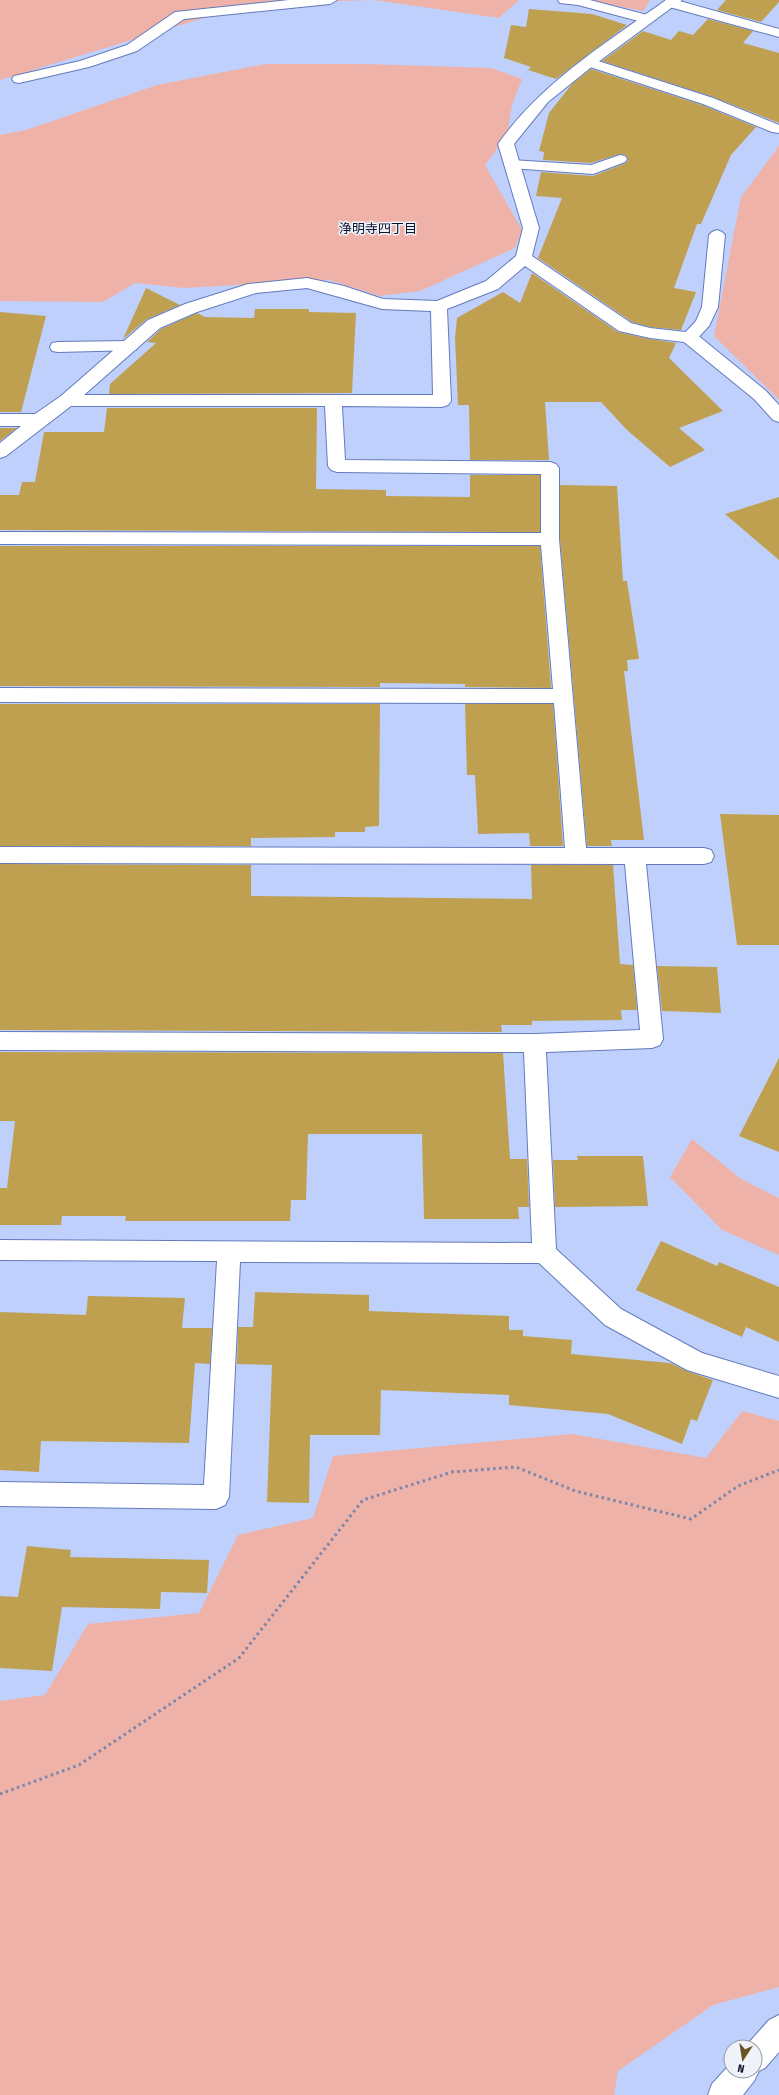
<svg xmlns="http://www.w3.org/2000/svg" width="779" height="2095" viewBox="0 0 779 2095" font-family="'Fira Sans Condensed','Noto Sans JP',sans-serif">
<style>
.green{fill:#efb2a9}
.building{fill:#bea050}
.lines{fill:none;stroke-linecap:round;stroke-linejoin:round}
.service-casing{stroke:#637bbd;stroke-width:2}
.minor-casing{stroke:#637bbd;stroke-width:2}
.path{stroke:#7985aa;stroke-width:3;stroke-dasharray:2.5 3.5;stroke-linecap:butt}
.service{fill:#fff;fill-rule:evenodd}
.minor{fill:#fff;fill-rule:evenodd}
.labels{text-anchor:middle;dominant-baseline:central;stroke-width:3;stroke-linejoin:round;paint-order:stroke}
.far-neighbourhood-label{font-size:13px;fill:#0b132c;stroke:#eff2f9}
</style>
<rect width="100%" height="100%" fill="#c0d0fc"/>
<path class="green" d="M 0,0 L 373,0 L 304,2 L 217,14 L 0,80 Z
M 374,0 L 519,0 L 499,18 Z
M 589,0 L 650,0 L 643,11 Z
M 265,64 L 366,64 L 491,68 L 522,79 L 512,105 L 507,136 L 485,165 L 522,230 L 515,248 L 420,291 L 380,296 L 329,280 L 184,288 L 135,283 L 103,302 L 0,301 L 0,135 L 26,130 L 157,85 Z
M 779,146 L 779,400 L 714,336 L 741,197 Z
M 692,1139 L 741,1179 L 779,1198 L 779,1255 L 722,1230 L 670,1177 Z
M 742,1411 L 779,1421 L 779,1987 L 713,2005 L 618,2071 L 614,2095 L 0,2095 L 0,1701 L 45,1695 L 88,1624 L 199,1613 L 238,1535 L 313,1518 L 333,1456 L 572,1434 L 706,1458 Z"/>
<path class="building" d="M 726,0 L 779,0 L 779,2 L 761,22 L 717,10 Z
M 529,9 L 592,14 L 627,25 L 556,79 L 528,70 L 531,67 L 504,58 L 511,25 L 526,27 Z
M 708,19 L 753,31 L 743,43 L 779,53 L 779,123 L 713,97 L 602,61 L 643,31 L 671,40 L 679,31 L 693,35 Z
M 591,69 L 702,105 L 756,127 L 731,155 L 701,224 L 697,224 L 674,288 L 696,292 L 681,330 L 650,327 L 632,322 L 538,258 L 562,198 L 536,196 L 541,172 L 593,176 L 626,163 L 628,160 L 626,155 L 620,154 L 591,163 L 543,160 L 544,152 L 539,151 L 549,113 L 572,84 Z
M 532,273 L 618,332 L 650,339 L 676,343 L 669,358 L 723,411 L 679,428 L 705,450 L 670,467 L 627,430 L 601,402 L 545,402 L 549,460 L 470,460 L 469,405 L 458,405 L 455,338 L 457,318 L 503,292 L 520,303 Z
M 146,288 L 180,305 L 147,319 L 123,339 Z
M 255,309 L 309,309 L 309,312 L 356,313 L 352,393 L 109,394 L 110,384 L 156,343 L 147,342 L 161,329 L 197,313 L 205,317 L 254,318 Z
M 0,312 L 46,316 L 21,412 L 0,412 Z
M 107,408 L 317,408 L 316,489 L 386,490 L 386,496 L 470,497 L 470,475 L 540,475 L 540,532 L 0,530 L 0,495 L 19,495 L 22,482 L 35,482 L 44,432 L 104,432 Z
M 0,428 L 17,428 L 0,441 Z
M 560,485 L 617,486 L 623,581 L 627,581 L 639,659 L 627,660 L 628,671 L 624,671 L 644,840 L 611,840 L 612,846 L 587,846 L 560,539 Z
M 779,497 L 779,560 L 725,514 Z
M 0,546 L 540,546 L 551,688 L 465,687 L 465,684 L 380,683 L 380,687 L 0,686 Z
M 0,704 L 380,704 L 379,826 L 365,827 L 365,832 L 335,832 L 335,837 L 251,838 L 251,846 L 0,846 Z
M 465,704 L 553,704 L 563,846 L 530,846 L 529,833 L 478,834 L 475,775 L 467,775 Z
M 720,814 L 779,815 L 779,945 L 737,945 Z
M 0,864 L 251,865 L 251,896 L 532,899 L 531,865 L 613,865 L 620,964 L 633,965 L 637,1010 L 621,1010 L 622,1020 L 532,1021 L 532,1025 L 501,1025 L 502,1032 L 0,1030 Z
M 657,966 L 717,967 L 721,1013 L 662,1011 Z
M 0,1052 L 503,1053 L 510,1159 L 527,1159 L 529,1207 L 518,1207 L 519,1219 L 424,1219 L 422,1134 L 308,1134 L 306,1200 L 291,1200 L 290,1221 L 125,1221 L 126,1216 L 62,1216 L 61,1225 L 0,1225 L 0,1188 L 7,1188 L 15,1121 L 0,1121 Z
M 779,1058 L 779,1152 L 739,1136 Z
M 577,1156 L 643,1156 L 648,1206 L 555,1207 L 553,1160 L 578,1160 Z
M 661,1241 L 717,1266 L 719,1262 L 779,1287 L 779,1342 L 746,1327 L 742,1337 L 636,1290 Z
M 255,1292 L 369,1295 L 369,1311 L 509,1316 L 509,1330 L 523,1330 L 523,1336 L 572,1340 L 571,1354 L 670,1363 L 687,1371 L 713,1380 L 697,1421 L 691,1419 L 682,1444 L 608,1414 L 509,1405 L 509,1395 L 381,1390 L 380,1435 L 310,1435 L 309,1503 L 267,1502 L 272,1365 L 237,1364 L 238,1327 L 253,1327 Z
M 88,1296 L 185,1298 L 182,1328 L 212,1328 L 210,1364 L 195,1363 L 189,1443 L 41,1441 L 39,1472 L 0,1470 L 0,1312 L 86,1315 Z
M 27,1546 L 71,1550 L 70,1557 L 209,1560 L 207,1593 L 161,1592 L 160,1609 L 62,1607 L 52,1671 L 0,1668 L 0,1596 L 18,1597 Z"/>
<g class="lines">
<defs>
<path id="service" d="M 289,0 L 337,0 L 330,4 L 184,19 L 137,51 L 89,67 L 19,83 L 14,82 L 12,79 L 14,76 L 80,61 L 127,45 L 175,12 Z
M 558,0 L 590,0 L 651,16 L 653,19 L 651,22 L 646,23 L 578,5 L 560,3 Z
M 666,0 L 676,0 L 779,29 L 779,37 L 666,6 L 664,3 Z
M 589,58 L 713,98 L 779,125 L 779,133 L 772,132 L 703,104 L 584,65 L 582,62 L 584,59 Z
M 620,155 L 625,156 L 627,159 L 625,162 L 593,174 L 511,168 L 506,167 L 504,164 L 506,161 L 511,160 L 591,165 Z
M 717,230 L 722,232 L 725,235 L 718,307 L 709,326 L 695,341 L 683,341 L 681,337 L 696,321 L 702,307 L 709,235 L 712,232 Z
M 130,341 L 136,342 L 138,346 L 136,350 L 58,352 L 52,351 L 50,347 L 52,343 L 58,342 Z"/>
<path id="minor" d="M 666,0 L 682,0 L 594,65 L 548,102 L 514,144 L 539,228 L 532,256 L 631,323 L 650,328 L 695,333 L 766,391 L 779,405 L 779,422 L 773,420 L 754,399 L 684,342 L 650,338 L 619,331 L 525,266 L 498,289 L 447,309 L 451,401 L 448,405 L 442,407 L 342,406 L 345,460 L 550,462 L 556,464 L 559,468 L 559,539 L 586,848 L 704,848 L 711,850 L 714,856 L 711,862 L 704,864 L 646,864 L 663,1039 L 660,1045 L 652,1048 L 546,1052 L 556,1249 L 621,1309 L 702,1353 L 779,1376 L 779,1398 L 687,1370 L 605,1325 L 539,1263 L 240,1262 L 229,1497 L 225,1505 L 216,1509 L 0,1506 L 0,1482 L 204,1485 L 217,1261 L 0,1260 L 0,1240 L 532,1243 L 524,1052 L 0,1050 L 0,1032 L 535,1034 L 640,1030 L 625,864 L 0,863 L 0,847 L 565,848 L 554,703 L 0,702 L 0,688 L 553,689 L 541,545 L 0,544 L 0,532 L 541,533 L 541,474 L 337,472 L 331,470 L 328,466 L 325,406 L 71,406 L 6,456 L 0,458 L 0,443 L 21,426 L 0,426 L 0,414 L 35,414 L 61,396 L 148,320 L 185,304 L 248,284 L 307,278 L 344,286 L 383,299 L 437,301 L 486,281 L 516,256 L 523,228 L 498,144 C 541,83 606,43 666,0 ZM 307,288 L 382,309 L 431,311 L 433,395 L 84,395 L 160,328 L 197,312 L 256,293 Z
M 779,2015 L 779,2052 L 765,2068 L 759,2071 L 754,2081 L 743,2095 L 708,2095 L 712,2084 L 731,2063 L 731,2071 L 755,2071 L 755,2047 L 745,2047 L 769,2020 Z"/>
</defs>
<use href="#service" class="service-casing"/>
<use href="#minor" class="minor-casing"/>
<path class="path" d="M 0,1794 L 79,1765 L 239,1658 L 363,1500 L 452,1472 L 516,1467 L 575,1491 L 691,1519 L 738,1486 L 779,1470"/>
<use href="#service" class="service"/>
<use href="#minor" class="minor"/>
</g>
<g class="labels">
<g class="far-neighbourhood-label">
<text x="378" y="228">浄明寺四丁目</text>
</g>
</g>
<g transform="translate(743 2059) rotate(192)"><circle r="19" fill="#eff2f9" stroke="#9499a7"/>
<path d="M0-3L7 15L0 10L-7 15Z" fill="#675422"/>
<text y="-6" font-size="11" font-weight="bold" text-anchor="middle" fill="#0b132c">N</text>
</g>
</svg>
